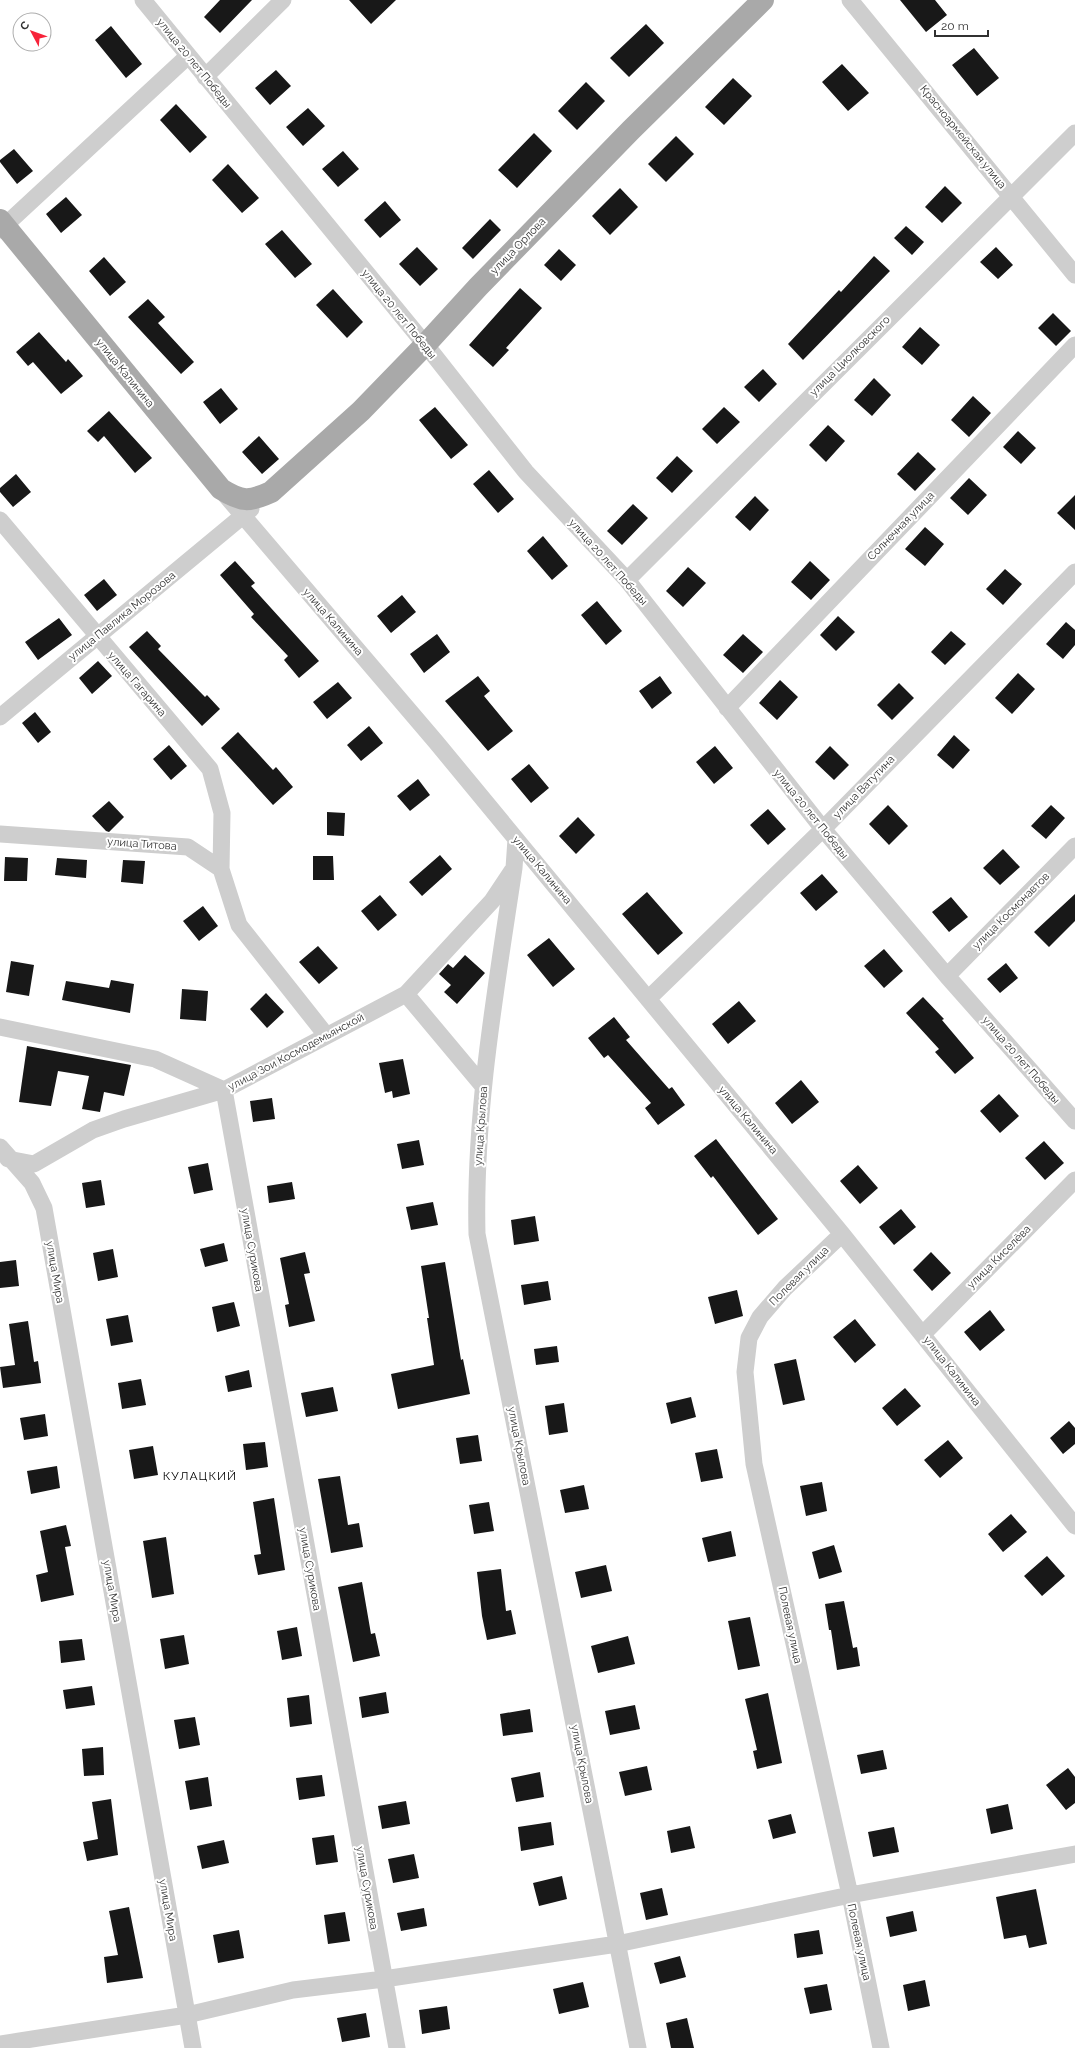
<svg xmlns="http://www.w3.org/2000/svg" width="1075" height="2048" viewBox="0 0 1075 2048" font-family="Raleway,sans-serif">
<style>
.building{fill:#181818}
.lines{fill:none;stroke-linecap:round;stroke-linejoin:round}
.street{stroke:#cecece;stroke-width:17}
.primary{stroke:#a9a9a9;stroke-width:22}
.labels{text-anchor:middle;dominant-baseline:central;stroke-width:4;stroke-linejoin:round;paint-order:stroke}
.street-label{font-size:11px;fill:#313131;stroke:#fff}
.neighbourhood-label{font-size:12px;letter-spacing:1px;fill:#000;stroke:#fff}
</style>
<rect width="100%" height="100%" fill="#fff"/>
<path class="building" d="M 220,0 L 252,0 L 220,33 L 204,17 Z
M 349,0 L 396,0 L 371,24 Z
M 900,0 L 935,0 L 947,15 L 926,32 Z
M 646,24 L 664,43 L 629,77 L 610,58 Z
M 111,26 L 142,64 L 126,78 L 95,40 Z
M 974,48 L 999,78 L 977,96 L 952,65 Z
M 842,64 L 869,93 L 848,111 L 822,82 Z
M 276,70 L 291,86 L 270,105 L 255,88 Z
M 733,78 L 752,96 L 724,125 L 705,107 Z
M 586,82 L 605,101 L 577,130 L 558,111 Z
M 176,104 L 207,137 L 190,153 L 160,120 Z
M 308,108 L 325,126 L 303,146 L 286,127 Z
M 534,133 L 552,151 L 517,188 L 498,170 Z
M 676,136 L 694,154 L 666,182 L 648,164 Z
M 14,149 L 33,171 L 17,184 L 0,162 L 0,160 Z
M 343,151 L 359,169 L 338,187 L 322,169 Z
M 228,164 L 259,198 L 242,213 L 212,180 Z
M 945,186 L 962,203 L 942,223 L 925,207 Z
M 620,188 L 638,207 L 610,235 L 592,216 Z
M 66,197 L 82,215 L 61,233 L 46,214 Z
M 385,201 L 401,220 L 380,238 L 364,220 Z
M 490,219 L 501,230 L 473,259 L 462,248 Z
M 906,226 L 924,242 L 912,255 L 894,238 Z
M 282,230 L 312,264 L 295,278 L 265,244 Z
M 417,247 L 438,269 L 420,286 L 399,264 Z
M 996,247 L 1013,265 L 998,279 L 980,262 Z
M 559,249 L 576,265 L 561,281 L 544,265 Z
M 874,256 L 890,271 L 803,360 L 788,344 L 839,290 L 841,292 Z
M 104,257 L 126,282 L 110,296 L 89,271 Z
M 520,288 L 542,308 L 506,348 L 509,350 L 493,367 L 469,345 Z
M 333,289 L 363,322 L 347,338 L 316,305 Z
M 148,299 L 165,317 L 158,323 L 194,362 L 181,374 L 128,317 Z
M 1053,313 L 1071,331 L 1056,346 L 1038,328 Z
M 920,327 L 940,345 L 922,365 L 902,347 Z
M 39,332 L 66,362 L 68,359 L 83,376 L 61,394 L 33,362 L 28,366 L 16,352 Z
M 763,369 L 777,384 L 759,402 L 744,387 Z
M 874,378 L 891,395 L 872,416 L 854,400 Z
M 221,388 L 238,409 L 220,424 L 203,402 Z
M 973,396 L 991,413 L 969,437 L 951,420 Z
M 435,407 L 468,445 L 451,459 L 419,420 Z
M 724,407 L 740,422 L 717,444 L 702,429 Z
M 109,411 L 152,458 L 135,473 L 104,436 L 98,442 L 87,431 Z
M 828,425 L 845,441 L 826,462 L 809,445 Z
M 1018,431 L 1036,448 L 1021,464 L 1003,447 Z
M 259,436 L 279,459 L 262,474 L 242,452 Z
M 918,452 L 936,469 L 915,491 L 897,474 Z
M 677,456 L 693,471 L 672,493 L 656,478 Z
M 489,470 L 514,499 L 498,513 L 473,484 Z
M 16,474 L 31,492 L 13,507 L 0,492 L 0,488 Z
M 969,478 L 987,495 L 968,515 L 950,498 Z
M 1075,495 L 1075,530 L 1057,513 Z
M 755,496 L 769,510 L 750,531 L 735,517 Z
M 633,504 L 648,518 L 622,545 L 607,531 Z
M 925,527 L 944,544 L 925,566 L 905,549 Z
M 543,536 L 568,566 L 552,580 L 527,551 Z
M 235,561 L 255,583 L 251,586 L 319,661 L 299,678 L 284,660 L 288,656 L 251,617 L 254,614 L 220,575 Z
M 810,561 L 830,580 L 811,600 L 791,582 Z
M 688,567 L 706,583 L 683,607 L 666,591 Z
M 1005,569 L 1022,584 L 1003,605 L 986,589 Z
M 104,579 L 117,595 L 97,611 L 84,595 Z
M 402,595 L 416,612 L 391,633 L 377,616 Z
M 597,601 L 622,631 L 606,645 L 581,615 Z
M 838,616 L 855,632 L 836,651 L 820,635 Z
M 59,618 L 72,635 L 38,660 L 25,642 Z
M 1066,622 L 1075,630 L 1075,645 L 1063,659 L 1046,644 Z
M 147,631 L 161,646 L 158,649 L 205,697 L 207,695 L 220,709 L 202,726 L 129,647 Z
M 951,631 L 966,644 L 945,665 L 931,652 Z
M 437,634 L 450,652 L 424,673 L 410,654 Z
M 743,634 L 763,652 L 743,673 L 723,655 Z
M 98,661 L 112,676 L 92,694 L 79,678 Z
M 1018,673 L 1035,689 L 1012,714 L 995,698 Z
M 478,676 L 490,691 L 484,696 L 513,731 L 488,751 L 445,701 Z
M 660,676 L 672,693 L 652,709 L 639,691 Z
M 780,680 L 798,697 L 777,720 L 759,703 Z
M 338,682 L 352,698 L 327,719 L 313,702 Z
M 899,683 L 914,698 L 892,720 L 877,705 Z
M 35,712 L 51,732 L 38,743 L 22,723 Z
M 369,726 L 383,743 L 361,761 L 347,745 Z
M 238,732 L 273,770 L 276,767 L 293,787 L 273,805 L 221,748 Z
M 954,735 L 970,750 L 953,769 L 937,755 Z
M 169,745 L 187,766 L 171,780 L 153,759 Z
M 715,746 L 733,768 L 714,784 L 696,762 Z
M 830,746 L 849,765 L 834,780 L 815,762 Z
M 529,764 L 549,788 L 531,803 L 511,779 Z
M 418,779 L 430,795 L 410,811 L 397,796 Z
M 109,801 L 124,817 L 109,832 L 106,831 L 92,816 Z
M 888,805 L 908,826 L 889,845 L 869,824 Z
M 1051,805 L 1065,818 L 1046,839 L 1031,826 Z
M 768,809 L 786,829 L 768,845 L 750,825 Z
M 327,812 L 345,813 L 344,836 L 327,835 Z
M 578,817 L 595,835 L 576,854 L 559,836 Z
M 1003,849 L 1020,867 L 1000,885 L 983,868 Z
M 440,855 L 452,869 L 422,896 L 409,882 Z
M 313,856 L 333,856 L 334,880 L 313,880 Z
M 5,857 L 28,858 L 27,881 L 4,881 Z
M 57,858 L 87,860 L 86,878 L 55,875 Z
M 123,860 L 145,861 L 143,884 L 121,882 Z
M 822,874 L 838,892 L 816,911 L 800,893 Z
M 647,892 L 683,933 L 658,955 L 622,914 Z
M 1075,894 L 1075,921 L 1049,947 L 1034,932 Z
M 380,895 L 397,915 L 378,931 L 361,911 Z
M 951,897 L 968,917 L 949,932 L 932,912 Z
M 203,906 L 218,926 L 199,941 L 183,921 Z
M 549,938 L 575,969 L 553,987 L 527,955 Z
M 318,946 L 338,968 L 319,984 L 299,962 Z
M 884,949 L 903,971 L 884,988 L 864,966 Z
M 465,955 L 485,973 L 457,1004 L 444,992 L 451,985 L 439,974 L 448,964 L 453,968 Z
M 11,961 L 34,965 L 29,996 L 6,992 Z
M 1006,963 L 1018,978 L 1000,993 L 987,979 Z
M 111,980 L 134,984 L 130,1013 L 62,1000 L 66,981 L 109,988 Z
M 182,989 L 208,991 L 206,1021 L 180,1019 Z
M 266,993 L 284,1012 L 267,1028 L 250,1009 Z
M 923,997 L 944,1019 L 942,1020 L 974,1058 L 955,1074 L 935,1052 L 939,1049 L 906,1013 Z
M 739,1001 L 756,1021 L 728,1044 L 712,1024 Z
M 614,1017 L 630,1037 L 626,1040 L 669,1089 L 672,1087 L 685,1105 L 658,1125 L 645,1108 L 651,1103 L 608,1055 L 604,1058 L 588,1038 Z
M 27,1046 L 131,1065 L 124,1096 L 104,1092 L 100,1112 L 82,1109 L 89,1076 L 58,1071 L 51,1106 L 19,1102 Z
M 403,1059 L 410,1094 L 393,1098 L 392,1091 L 385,1093 L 379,1063 Z
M 801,1080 L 819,1102 L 792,1124 L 775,1103 Z
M 999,1094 L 1019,1116 L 1000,1133 L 980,1111 Z
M 272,1098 L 275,1119 L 253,1122 L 250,1101 Z
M 716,1139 L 778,1219 L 758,1235 L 713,1176 L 711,1178 L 694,1156 Z
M 419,1140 L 424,1165 L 402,1169 L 397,1144 Z
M 1044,1141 L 1064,1163 L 1045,1180 L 1025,1158 Z
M 208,1163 L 213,1190 L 194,1194 L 188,1167 Z
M 858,1165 L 878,1188 L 860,1204 L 840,1181 Z
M 101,1180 L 105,1205 L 86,1208 L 82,1183 Z
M 292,1182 L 295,1199 L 269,1203 L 267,1186 Z
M 433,1202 L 438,1225 L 411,1230 L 406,1207 Z
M 901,1209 L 916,1227 L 894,1245 L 879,1227 Z
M 535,1216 L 539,1241 L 514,1245 L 511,1220 Z
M 224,1243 L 228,1261 L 205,1267 L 200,1249 Z
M 113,1249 L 118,1277 L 98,1281 L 93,1253 Z
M 305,1252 L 310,1273 L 304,1274 L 315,1321 L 289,1327 L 285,1305 L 289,1304 L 280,1258 Z
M 931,1252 L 951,1273 L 932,1291 L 913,1270 Z
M 16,1260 L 19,1286 L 0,1288 L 0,1262 Z
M 445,1262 L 461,1360 L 463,1359 L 470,1394 L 398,1409 L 391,1374 L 434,1365 L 427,1318 L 429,1318 L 421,1266 Z
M 548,1281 L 551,1300 L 524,1305 L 521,1285 Z
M 737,1290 L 743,1316 L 715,1324 L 708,1297 Z
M 234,1302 L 240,1326 L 217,1332 L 212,1307 Z
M 990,1310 L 1005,1330 L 980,1351 L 964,1332 Z
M 128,1315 L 133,1342 L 111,1346 L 106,1319 Z
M 855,1319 L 876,1345 L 855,1363 L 833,1337 Z
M 28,1321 L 34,1362 L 38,1361 L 41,1383 L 3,1388 L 0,1367 L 15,1365 L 9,1324 Z
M 557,1346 L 559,1362 L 536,1365 L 534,1349 Z
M 796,1359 L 805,1400 L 783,1405 L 774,1364 Z
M 249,1370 L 252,1387 L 228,1392 L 225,1376 Z
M 141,1379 L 146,1405 L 122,1409 L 118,1383 Z
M 333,1387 L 338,1411 L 306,1417 L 301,1393 Z
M 905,1388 L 921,1406 L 897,1426 L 882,1408 Z
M 691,1397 L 696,1417 L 671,1424 L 666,1403 Z
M 564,1403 L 568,1432 L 549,1435 L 545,1406 Z
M 45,1414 L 48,1436 L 24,1440 L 20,1418 Z
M 1069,1421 L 1075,1428 L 1075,1444 L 1063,1454 L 1050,1438 Z
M 478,1435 L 482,1461 L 460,1464 L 456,1438 Z
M 948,1440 L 963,1458 L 940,1478 L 924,1460 Z
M 265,1442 L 268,1467 L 246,1470 L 243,1444 Z
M 153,1446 L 158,1475 L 134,1479 L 129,1450 Z
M 717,1449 L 723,1478 L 701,1482 L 695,1453 Z
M 57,1466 L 60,1488 L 31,1494 L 27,1471 Z
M 340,1476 L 348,1525 L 359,1523 L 363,1547 L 331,1553 L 318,1479 Z
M 822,1482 L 827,1511 L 806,1516 L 800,1486 Z
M 584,1485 L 589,1509 L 565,1513 L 560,1490 Z
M 274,1498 L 285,1570 L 258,1575 L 254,1555 L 261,1554 L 253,1502 Z
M 489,1502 L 494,1531 L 474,1534 L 469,1505 Z
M 1011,1514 L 1027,1532 L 1003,1552 L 988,1534 Z
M 66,1525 L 71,1546 L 65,1547 L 74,1595 L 41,1602 L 36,1575 L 48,1572 L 40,1531 Z
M 731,1531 L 736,1556 L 708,1562 L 702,1538 Z
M 166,1537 L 174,1594 L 152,1598 L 143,1541 Z
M 834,1545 L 842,1572 L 819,1579 L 812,1552 Z
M 1047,1556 L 1065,1576 L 1042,1596 L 1024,1576 Z
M 606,1565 L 612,1591 L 581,1598 L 575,1572 Z
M 501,1569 L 506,1611 L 511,1610 L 516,1634 L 487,1640 L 482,1616 L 477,1572 Z
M 362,1582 L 371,1634 L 375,1633 L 380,1656 L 353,1662 L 338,1587 Z
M 844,1601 L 853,1648 L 857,1647 L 860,1666 L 837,1670 L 831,1630 L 829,1630 L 825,1604 Z
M 750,1617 L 760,1666 L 738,1670 L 728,1621 Z
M 297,1627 L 302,1656 L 282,1660 L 277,1631 Z
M 184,1635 L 189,1664 L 165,1669 L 160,1639 Z
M 628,1636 L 635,1664 L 598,1673 L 591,1646 Z
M 82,1639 L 85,1660 L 61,1663 L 59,1641 Z
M 92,1686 L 95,1705 L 66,1709 L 63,1690 Z
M 386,1692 L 389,1713 L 362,1718 L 359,1697 Z
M 768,1693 L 782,1763 L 757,1769 L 753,1751 L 757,1750 L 745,1699 Z
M 309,1695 L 312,1724 L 290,1727 L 287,1698 Z
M 635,1705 L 640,1729 L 610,1735 L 605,1711 Z
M 530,1709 L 533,1732 L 503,1736 L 500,1714 Z
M 195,1717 L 200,1745 L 179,1749 L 174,1720 Z
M 103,1747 L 104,1775 L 84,1776 L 82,1749 Z
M 883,1750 L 887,1769 L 861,1774 L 857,1755 Z
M 647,1766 L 652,1790 L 625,1796 L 619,1772 Z
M 1068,1768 L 1075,1777 L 1075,1803 L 1066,1810 L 1046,1785 Z
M 540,1772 L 544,1797 L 516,1802 L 511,1778 Z
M 322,1775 L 325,1796 L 299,1800 L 296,1778 Z
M 208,1777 L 212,1806 L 190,1810 L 185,1781 Z
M 111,1799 L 118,1855 L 87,1861 L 83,1842 L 98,1839 L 92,1802 Z
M 406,1801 L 410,1824 L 382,1829 L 378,1806 Z
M 1008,1804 L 1013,1829 L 991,1834 L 986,1809 Z
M 791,1814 L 796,1833 L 773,1839 L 768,1820 Z
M 551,1822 L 554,1845 L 521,1851 L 518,1827 Z
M 690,1826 L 695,1848 L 671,1853 L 667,1831 Z
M 894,1827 L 899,1852 L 873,1857 L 868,1832 Z
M 334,1835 L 338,1862 L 316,1865 L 312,1838 Z
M 224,1840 L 229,1863 L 202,1869 L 197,1846 Z
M 414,1854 L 419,1878 L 393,1883 L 388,1859 Z
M 562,1876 L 567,1899 L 539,1906 L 533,1883 Z
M 662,1888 L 668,1915 L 646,1920 L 640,1893 Z
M 1036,1889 L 1047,1944 L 1029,1948 L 1026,1935 L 1004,1939 L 996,1897 Z
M 129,1907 L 143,1978 L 107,1983 L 104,1957 L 118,1955 L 109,1911 Z
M 424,1908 L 427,1926 L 401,1931 L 397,1913 Z
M 913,1911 L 917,1931 L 890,1937 L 886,1917 Z
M 345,1912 L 350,1941 L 328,1944 L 324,1915 Z
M 239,1930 L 244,1958 L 218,1963 L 213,1935 Z
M 819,1930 L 823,1954 L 797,1958 L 794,1934 Z
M 680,1956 L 686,1977 L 660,1984 L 654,1963 Z
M 925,1980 L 930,2006 L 908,2011 L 903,1985 Z
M 583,1982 L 589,2007 L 559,2014 L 553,1989 Z
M 827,1984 L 832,2010 L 810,2014 L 804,1988 Z
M 447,2006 L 450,2029 L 422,2034 L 419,2010 Z
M 366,2013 L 370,2037 L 342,2042 L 337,2018 Z
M 687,2018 L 694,2048 L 671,2048 L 666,2023 Z"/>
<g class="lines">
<path class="street" d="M 143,0 L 433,354 L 526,472 L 627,580 L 823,829 L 947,976 L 1075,1121
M 850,0 L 1075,275
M 205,77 L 283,0
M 0,230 L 188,56
M 222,491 L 436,742 L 842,1234 L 1075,1526
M 0,520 L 210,769 L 222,813 L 221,869
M 627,580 L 1075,133
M 727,708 L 1075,345
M 0,717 L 251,509
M 0,834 L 188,847 L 221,869 L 239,925 L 326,1035
M 516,839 L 514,868 C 496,989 474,1111 477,1234 L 638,2048
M 947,976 L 1075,846
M 406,994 L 483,1086
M 648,999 L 823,829 L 1075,572
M 0,1027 L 155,1059 L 224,1090
M 224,1090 L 397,2048
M 0,1147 L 32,1183 L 44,1208 L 193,2048
M 8,1159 L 34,1164 L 93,1130 L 124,1119 L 224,1090 L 406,994 L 492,901 L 512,871
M 842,1234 L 785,1288 L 760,1317 L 749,1338 L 745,1372 L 754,1464 L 850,1895 L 881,2048
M 923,1334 L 1075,1180
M 0,2044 L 187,2015 L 293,1990 L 384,1979 L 617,1944 L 850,1895 L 1075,1854"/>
<path class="primary" d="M 0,220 L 221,489 C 242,502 249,502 271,492 L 361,411 L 425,345 L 478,287 L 631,130 L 763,0"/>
</g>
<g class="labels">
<g class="street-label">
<text transform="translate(194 63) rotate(51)">улица 20 лет Победы</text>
<text transform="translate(963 137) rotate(51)">Красноармейская улица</text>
<text transform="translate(518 246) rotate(-46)">улица Орлова</text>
<text transform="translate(399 314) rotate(51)">улица 20 лет Победы</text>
<text transform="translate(850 356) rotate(-45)">улица Циолковского</text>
<text transform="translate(125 373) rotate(51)">улица Калинина</text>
<text transform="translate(901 526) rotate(-46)">Солнечная улица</text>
<text transform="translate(608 562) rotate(48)">улица 20 лет Победы</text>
<text transform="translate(122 616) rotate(-39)">улица Павлика Морозова</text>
<text transform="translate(333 622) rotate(49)">улица Калинина</text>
<text transform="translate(137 684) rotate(49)">улица Гагарина</text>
<text transform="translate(864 787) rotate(-46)">улица Ватутина</text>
<text transform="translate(811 814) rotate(51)">улица 20 лет Победы</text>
<text transform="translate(142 844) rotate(4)">улица Титова</text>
<text transform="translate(542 870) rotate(50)">улица Калинина</text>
<text transform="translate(1011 911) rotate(-45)">улица Космонавтов</text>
<text transform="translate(296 1052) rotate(-28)">улица Зои Космодемьянской</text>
<text transform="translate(1021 1060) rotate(49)">улица 20 лет Победы</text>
<text transform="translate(748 1120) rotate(50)">улица Калинина</text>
<text transform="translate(481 1126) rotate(-86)">улица Крылова</text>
<text transform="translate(252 1250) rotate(80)">улица Сурикова</text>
<text transform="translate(999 1257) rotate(-45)">улица Киселёва</text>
<text transform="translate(55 1272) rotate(80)">улица Мира</text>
<text transform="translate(799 1276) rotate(-45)">Полевая улица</text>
<text transform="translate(952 1371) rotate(52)">улица Калинина</text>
<text transform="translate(519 1446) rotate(79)">улица Крылова</text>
<text transform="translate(310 1569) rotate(80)">улица Сурикова</text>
<text transform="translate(112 1591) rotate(80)">улица Мира</text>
<text transform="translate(790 1625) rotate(78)">Полевая улица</text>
<text transform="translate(582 1764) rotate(79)">улица Крылова</text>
<text transform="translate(367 1888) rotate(80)">улица Сурикова</text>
<text transform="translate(168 1910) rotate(80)">улица Мира</text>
<text transform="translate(859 1942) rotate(78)">Полевая улица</text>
</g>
<g class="neighbourhood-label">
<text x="200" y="1476">КУЛАЦКИЙ</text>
</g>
</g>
<g transform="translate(32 32) rotate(311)"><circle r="19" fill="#ffffff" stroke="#adadad"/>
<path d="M0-3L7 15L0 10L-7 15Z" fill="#f7233a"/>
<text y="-6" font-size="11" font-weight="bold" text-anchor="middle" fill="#313131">С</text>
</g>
<path d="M935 30v6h53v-6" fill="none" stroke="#313131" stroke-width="2"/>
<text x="941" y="30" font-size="12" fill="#313131" stroke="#ffffff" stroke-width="3" paint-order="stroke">20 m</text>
</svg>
